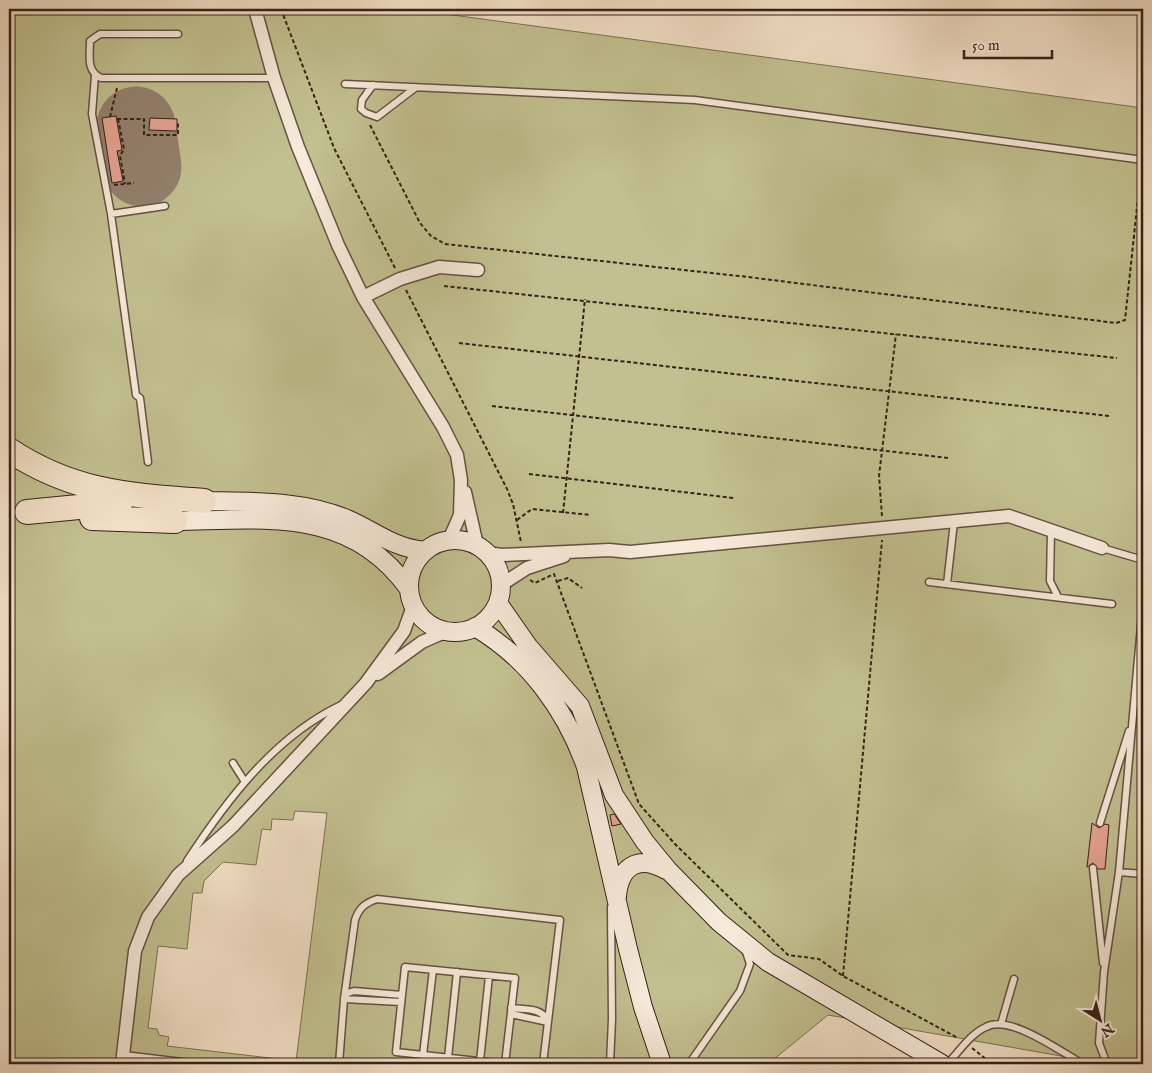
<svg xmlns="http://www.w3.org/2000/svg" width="1152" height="1073" viewBox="0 0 1152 1073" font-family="'IM FELL English',serif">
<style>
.green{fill:#c2c090;stroke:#7c7253;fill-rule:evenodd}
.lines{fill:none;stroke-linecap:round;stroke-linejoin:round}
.runway{stroke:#94816e;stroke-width:79}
.building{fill:#e5a494;stroke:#362316}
.lane-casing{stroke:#655242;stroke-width:9}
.street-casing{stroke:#655242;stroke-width:15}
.secondary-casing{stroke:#362316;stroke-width:20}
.highway-casing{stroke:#362316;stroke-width:26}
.path{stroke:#362316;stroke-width:2;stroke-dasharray:4 2.5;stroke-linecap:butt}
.lane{stroke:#f7eada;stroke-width:6}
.street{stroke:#f7eada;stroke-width:12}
.secondary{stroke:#f7eada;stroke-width:18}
.highway{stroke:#f2dfc6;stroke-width:24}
</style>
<rect width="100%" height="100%" fill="#f2dfc6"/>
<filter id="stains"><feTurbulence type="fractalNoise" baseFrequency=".004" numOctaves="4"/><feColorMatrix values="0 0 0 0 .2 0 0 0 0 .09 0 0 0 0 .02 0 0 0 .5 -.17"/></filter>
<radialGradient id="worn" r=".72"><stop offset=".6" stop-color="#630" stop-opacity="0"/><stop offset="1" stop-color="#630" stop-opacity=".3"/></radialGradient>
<path class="green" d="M 9,9 L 445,9 L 445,14 L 1143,108 L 1143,1064 L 1078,1059 L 828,1015 L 768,1064 L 9,1064 ZM 295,811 L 327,813 L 296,1061 L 167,1046 L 169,1037 L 159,1035 L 157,1029 L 148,1028 L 158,946 L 187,949 L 193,893 L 202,893 L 204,881 L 223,862 L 256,865 L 262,829 L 271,830 L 272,819 L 293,820 Z"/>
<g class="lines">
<path class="runway" d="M 136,126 L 142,167"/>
</g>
<path class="building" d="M 116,116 L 122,150 L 117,151 L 123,181 L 112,183 L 102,118 Z
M 150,118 L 177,119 L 177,131 L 149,130 Z
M 614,814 L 621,824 L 612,826 L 610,815 Z
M 1092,823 L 1099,828 L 1105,824 L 1109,825 L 1105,869 L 1098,869 L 1093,863 L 1087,867 Z"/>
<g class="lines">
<defs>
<path id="lane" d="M 178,34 L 100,34 L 90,41 C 90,56 86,71 101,78 L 274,78
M 95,75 L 92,114 L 111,214 L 136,395 L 140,398 L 148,462
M 345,84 L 695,100 L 1143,160
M 373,85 L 362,100 L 361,109 L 366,113 L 377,117 L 415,88
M 111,214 L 165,206
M 1051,532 L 1050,581 L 1058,597
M 1102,548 L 1143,560
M 929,582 L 1112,604
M 947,584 L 954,522
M 233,763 L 245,782
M 1100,823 L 1129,731
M 187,861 C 226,801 274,737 341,705
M 1093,868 L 1103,963
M 1119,872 L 1143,874
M 405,967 L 515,978 L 505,1064 L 396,1052 Z
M 344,998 L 348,993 L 354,991 L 402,995
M 344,999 L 401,1002
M 511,1008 C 525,1010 541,1007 548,1021
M 511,1014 L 548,1022
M 1001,1024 L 1014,979
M 124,1055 L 199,1064
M 423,1055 L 433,970
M 448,1058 L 457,972
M 480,1061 L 489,976
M 339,1064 L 344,999 L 355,920 C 359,908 365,903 377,899 L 560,920 L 543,1064
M 610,1064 L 612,1019 L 611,907
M 689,1064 L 740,991 L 750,964 L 745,949
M 947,1064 C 959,1052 970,1034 986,1027 C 1010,1014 1061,1052 1083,1064
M 1107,1064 L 1099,1043 L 1104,972 L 1119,872 L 1143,603"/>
<path id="street" d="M 255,9 L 274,78 L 298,147 L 338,245 L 363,297 L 443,427 L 457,455 L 461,480 L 460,515 L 449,540
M 363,297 L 400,279 L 439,267 L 478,270
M 465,492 L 477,545
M 487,553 L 502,555 L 609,550 L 630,552 L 1009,516 L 1102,548
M 501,585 L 527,568 L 564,556
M 378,674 L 422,642 L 447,631
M 122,1064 L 135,951 L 148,917 L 178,875 L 233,826 L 366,683 L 404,631 L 413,606"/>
<path id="secondary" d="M 204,501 C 252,502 302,500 347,519 C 377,532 391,547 425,551
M 175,521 C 265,520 350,506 409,589
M409 586a46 46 0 1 1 92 0a46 46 0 1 1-92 0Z
M 498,603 L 528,646 L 580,706 L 614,795 L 645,842 L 668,870 L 719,922 L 768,962 L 942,1064
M 475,627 C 528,658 566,710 586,767 L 628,949 L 643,1007 L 662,1064
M 617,896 C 620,865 639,855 666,870"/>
<path id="highway" d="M 9,450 C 74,493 129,495 204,501
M 27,512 L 120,503
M 92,518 L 175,521"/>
</defs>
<use href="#lane" class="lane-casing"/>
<use href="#street" class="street-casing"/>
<use href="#secondary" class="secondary-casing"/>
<use href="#highway" class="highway-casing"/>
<path class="path" d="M 281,9 L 334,148 L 395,268
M 110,117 L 117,88
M 117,119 L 144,119 L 144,135 L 178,135 L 178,122
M 118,119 L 124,149 L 120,156 L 125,184
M 370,125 L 420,223 L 431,236 L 445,244 L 748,277 L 1116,323 L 1125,320 L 1141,170
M 114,185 L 134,183
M 444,286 L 1117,358
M 406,290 L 507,489 L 513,504 L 521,542
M 459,343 L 1109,416
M 492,406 L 948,458
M 529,474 L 734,498
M 563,513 L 585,299
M 882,516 L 879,476 L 896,334
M 517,520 L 532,509 L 591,515
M 530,580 L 535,583 L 554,574 L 639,804 L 675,844 L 788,955 L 819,959 L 843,976 L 958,1038
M 558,581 L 568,578 L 582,588
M 843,976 L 882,540
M 972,1048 L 992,1064"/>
<use href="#lane" class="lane"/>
<use href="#street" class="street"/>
<use href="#secondary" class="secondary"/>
<use href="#highway" class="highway"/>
</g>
<rect width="1152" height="1073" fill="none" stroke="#f2dfc6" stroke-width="30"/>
<rect x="10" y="10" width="1132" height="1053" fill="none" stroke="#362316" stroke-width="2.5"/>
<rect x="15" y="15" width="1122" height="1043" fill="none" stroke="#362316"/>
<g transform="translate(1100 1020) rotate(144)" stroke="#f7eada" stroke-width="4" paint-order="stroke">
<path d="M0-4L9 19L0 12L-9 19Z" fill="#362316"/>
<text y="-8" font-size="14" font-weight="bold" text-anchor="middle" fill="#362316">N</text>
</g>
<path d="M964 50v8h88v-8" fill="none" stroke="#362316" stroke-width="2.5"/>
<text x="972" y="50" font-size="15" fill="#362316" stroke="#f7eada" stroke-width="4" paint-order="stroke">50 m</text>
<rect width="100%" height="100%" filter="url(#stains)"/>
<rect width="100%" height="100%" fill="url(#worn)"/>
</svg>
